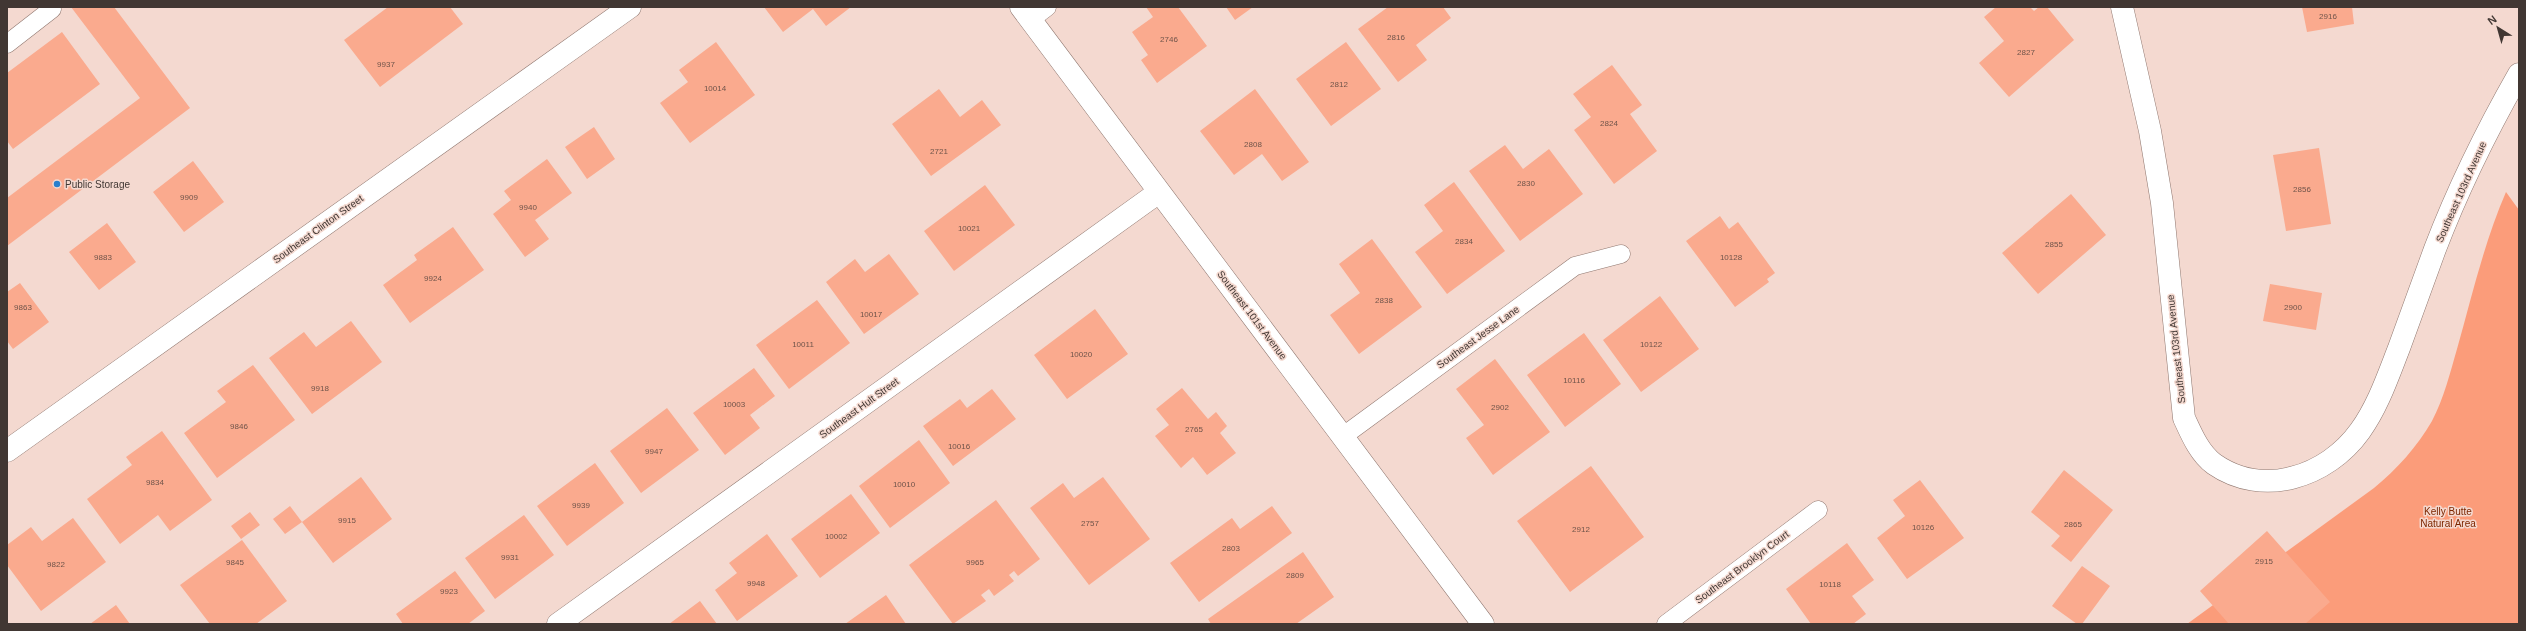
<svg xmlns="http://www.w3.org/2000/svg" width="2526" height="631" viewBox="0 0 2526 631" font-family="Arial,sans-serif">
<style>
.green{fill:#fb9c7a}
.building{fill:#faaa8e}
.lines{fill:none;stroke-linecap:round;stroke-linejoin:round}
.lane-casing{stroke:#907870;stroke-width:19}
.street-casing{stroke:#907870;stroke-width:23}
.lane{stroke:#fff;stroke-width:18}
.street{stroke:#fff;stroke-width:22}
.poi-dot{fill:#297fcd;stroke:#f4d9d0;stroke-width:1.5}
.labels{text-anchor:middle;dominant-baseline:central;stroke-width:3;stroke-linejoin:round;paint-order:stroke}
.number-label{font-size:8px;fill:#6f544a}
.poi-label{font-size:10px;fill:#413733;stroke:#f4d9d0;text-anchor:start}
.street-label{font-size:10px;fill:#413733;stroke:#f4d9d0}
.park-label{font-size:10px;fill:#7d2700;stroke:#f4d9d0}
</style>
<rect width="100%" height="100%" fill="#f4d9d0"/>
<path class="green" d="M 2506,192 L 2519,210 L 2519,624 L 2187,624 L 2374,488 C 2397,469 2417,447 2432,421 C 2444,398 2450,373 2457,349 C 2472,296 2484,243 2506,192 Z"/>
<path class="building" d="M 71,7 L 114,7 L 190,108 L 7,246 L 7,198 L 140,98 Z
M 388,7 L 450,7 L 463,24 L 380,87 L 344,40 Z
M 764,7 L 851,7 L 826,26 L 813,9 L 783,32 Z
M 1146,7 L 1178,7 L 1207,46 L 1157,83 L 1141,60 L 1148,55 L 1132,32 L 1153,17 Z
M 1226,7 L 1253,7 L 1235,20 Z
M 1388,7 L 1443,7 L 1451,18 L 1416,45 L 1427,60 L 1398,82 L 1358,29 Z
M 1996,7 L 2030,7 L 2034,11 L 2039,7 L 2047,7 L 2074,40 L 2009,97 L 1979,63 L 2004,41 L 1984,17 Z
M 2302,7 L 2352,7 L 2354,24 L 2307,32 Z
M 62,32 L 100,84 L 13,149 L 7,141 L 7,73 Z
M 716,42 L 755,95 L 690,143 L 660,103 L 688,82 L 679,70 Z
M 1346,42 L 1381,89 L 1331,126 L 1296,79 Z
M 1612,65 L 1642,105 L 1630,114 L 1657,151 L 1614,184 L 1574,130 L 1591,117 L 1573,94 Z
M 939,89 L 960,117 L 982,100 L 1001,125 L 931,176 L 892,124 Z
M 1255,89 L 1309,162 L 1282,181 L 1262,154 L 1234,175 L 1200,131 Z
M 594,127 L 615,159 L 587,179 L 565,147 Z
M 1505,145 L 1523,169 L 1549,149 L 1583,194 L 1520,241 L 1469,171 Z
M 2319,148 L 2331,224 L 2286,231 L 2273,155 Z
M 547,159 L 572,193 L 535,220 L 549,239 L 525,257 L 493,214 L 511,200 L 504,191 Z
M 193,161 L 224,202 L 184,232 L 153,192 Z
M 1454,182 L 1505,251 L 1447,294 L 1415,252 L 1443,231 L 1424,205 Z
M 985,185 L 1015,225 L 954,271 L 924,231 Z
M 2071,194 L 2106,235 L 2038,294 L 2002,253 Z
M 1720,216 L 1729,229 L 1738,222 L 1775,273 L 1767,279 L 1769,282 L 1735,307 L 1686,241 Z
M 107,223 L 136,262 L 99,290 L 69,252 Z
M 453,227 L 484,270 L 410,323 L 383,285 L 417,260 L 414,255 Z
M 1372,239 L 1422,307 L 1359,354 L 1330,315 L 1360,293 L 1339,264 Z
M 889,254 L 919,294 L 864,334 L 826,282 L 855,259 L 865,272 Z
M 20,283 L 49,322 L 13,349 L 7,341 L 7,292 Z
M 2270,284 L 2322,293 L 2316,330 L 2263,321 Z
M 1660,296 L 1699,349 L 1641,392 L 1603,340 Z
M 817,300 L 850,343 L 789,389 L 756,345 Z
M 1095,309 L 1128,354 L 1067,399 L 1034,355 Z
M 351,321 L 382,362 L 312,414 L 269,358 L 304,332 L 316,347 Z
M 1584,333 L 1621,384 L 1565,427 L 1527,375 Z
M 1495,359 L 1550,432 L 1493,475 L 1466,438 L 1484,425 L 1456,389 Z
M 253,365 L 295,420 L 217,478 L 184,433 L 226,402 L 217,391 Z
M 754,368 L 775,396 L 750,415 L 760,428 L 725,455 L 693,413 Z
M 1182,388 L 1208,419 L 1216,412 L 1227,426 L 1220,433 L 1236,453 L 1207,475 L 1193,457 L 1181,468 L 1155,436 L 1169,425 L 1156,409 Z
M 992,389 L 1016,419 L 953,466 L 923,426 L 960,399 L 967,408 Z
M 667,408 L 699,450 L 641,493 L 610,451 Z
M 162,431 L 212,500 L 170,531 L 158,515 L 120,544 L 87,499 L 132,465 L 126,457 Z
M 919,440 L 950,483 L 890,528 L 859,486 Z
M 595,463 L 624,503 L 567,546 L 537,506 Z
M 1591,466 L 1644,537 L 1570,592 L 1517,521 Z
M 2064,470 L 2113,510 L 2071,562 L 2051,546 L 2060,536 L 2031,512 Z
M 361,477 L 392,519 L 333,563 L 302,522 Z
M 1103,477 L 1150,539 L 1089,585 L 1030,508 L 1063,483 L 1074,498 Z
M 1920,480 L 1964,538 L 1907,579 L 1877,538 L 1905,516 L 1893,500 Z
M 851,494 L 880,533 L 820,578 L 791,539 Z
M 996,500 L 1040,559 L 1018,576 L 1014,571 L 1009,575 L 1014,581 L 994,596 L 989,589 L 981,595 L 986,601 L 953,624 L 909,565 Z
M 290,506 L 302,522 L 285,534 L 273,519 Z
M 1272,506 L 1292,533 L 1199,602 L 1170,563 L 1232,518 L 1240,529 Z
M 250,512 L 260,525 L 241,539 L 231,526 Z
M 524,515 L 554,555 L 495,599 L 465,558 Z
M 73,518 L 106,562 L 41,611 L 7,565 L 7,545 L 31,527 L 42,541 Z
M 2267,531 L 2330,602 L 2305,624 L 2229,624 L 2200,591 Z
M 767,534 L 798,576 L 737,621 L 715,590 L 737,573 L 729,563 Z
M 242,540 L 287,601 L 256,624 L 210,624 L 180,585 Z
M 1847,543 L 1874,580 L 1852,596 L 1866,614 L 1853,624 L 1811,624 L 1786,589 Z
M 1303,552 L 1334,597 L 1296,624 L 1211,624 L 1208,619 Z
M 2082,566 L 2110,586 L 2082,624 L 2077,624 L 2052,606 Z
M 455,571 L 485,611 L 468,624 L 403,624 L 396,614 Z
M 886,595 L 906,624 L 845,624 Z
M 700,601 L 717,624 L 669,624 Z
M 116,605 L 130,624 L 90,624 Z"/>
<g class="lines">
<defs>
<path id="lane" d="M 1030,20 L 1047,7
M 7,44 L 52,9 L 50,7
M 1342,437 L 1575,266 L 1621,254
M 1666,624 L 1818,510"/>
<path id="street" d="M 1021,7 L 1483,624
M 2122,7 L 2150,131 L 2162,203 L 2184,418 C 2191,433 2199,453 2214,464 C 2263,498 2327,477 2360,431 C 2378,406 2388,376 2399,348 C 2411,315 2423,282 2435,249 C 2458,189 2487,130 2519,74
M 7,451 L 630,7
M 558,624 L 1159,192"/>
</defs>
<use href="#lane" class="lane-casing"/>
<use href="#street" class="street-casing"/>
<use href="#lane" class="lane"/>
<use href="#street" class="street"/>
</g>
<circle class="poi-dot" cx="57" cy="184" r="4"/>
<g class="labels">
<g class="number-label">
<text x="2328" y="16">2916</text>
<text x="1396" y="37">2816</text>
<text x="1169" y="39">2746</text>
<text x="2026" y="52">2827</text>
<text x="386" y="64">9937</text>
<text x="1339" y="84">2812</text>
<text x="715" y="88">10014</text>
<text x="1609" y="123">2824</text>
<text x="1253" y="144">2808</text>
<text x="939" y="151">2721</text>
<text x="1526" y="183">2830</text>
<text x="2302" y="189">2856</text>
<text x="189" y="197">9909</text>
<text x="528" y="207">9940</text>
<text x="969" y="228">10021</text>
<text x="1464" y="241">2834</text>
<text x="2054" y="244">2855</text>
<text x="103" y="257">9883</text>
<text x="1731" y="257">10128</text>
<text x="433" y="278">9924</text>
<text x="1384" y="300">2838</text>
<text x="23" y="307">9863</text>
<text x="2293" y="307">2900</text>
<text x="871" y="314">10017</text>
<text x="803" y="344">10011</text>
<text x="1651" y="344">10122</text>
<text x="1081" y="354">10020</text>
<text x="1574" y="380">10116</text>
<text x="320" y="388">9918</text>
<text x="734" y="404">10003</text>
<text x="1500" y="407">2902</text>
<text x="239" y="426">9846</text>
<text x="1194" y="429">2765</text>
<text x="959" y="446">10016</text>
<text x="654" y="451">9947</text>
<text x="155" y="482">9834</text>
<text x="904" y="484">10010</text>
<text x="581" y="505">9939</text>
<text x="347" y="520">9915</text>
<text x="1090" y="523">2757</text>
<text x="2073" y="524">2865</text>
<text x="1923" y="527">10126</text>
<text x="1581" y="529">2912</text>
<text x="836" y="536">10002</text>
<text x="1231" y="548">2803</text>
<text x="510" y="557">9931</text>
<text x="2264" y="561">2915</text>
<text x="235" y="562">9845</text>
<text x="975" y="562">9965</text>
<text x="56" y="564">9822</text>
<text x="1295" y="575">2809</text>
<text x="756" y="583">9948</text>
<text x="1830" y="584">10118</text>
<text x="449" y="591">9923</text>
</g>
<g class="poi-label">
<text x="65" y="184">Public Storage</text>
</g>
<g class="street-label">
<text transform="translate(2461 192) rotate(-66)">Southeast 103rd Avenue</text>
<text transform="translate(318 229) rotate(-36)">Southeast Clinton Street</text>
<text transform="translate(1252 315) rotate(53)">Southeast 101st Avenue</text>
<text transform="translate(1478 337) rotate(-36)">Southeast Jesse Lane</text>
<text transform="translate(2176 349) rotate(-96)">Southeast 103rd Avenue</text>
<text transform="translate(859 408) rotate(-36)">Southeast Hult Street</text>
<text transform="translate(1742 567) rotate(-37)">Southeast Brooklyn Court</text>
</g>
<g class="park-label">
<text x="2448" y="511">Kelly Butte<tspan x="2448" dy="12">Natural Area</tspan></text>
</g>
</g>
<rect width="2526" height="631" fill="none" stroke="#413733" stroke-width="16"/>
<g transform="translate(2498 28) rotate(323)" stroke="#f4d9d0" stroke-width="3" paint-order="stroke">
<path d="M0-3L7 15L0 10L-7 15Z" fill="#413733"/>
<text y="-6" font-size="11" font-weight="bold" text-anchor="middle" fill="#413733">N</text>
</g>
</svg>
